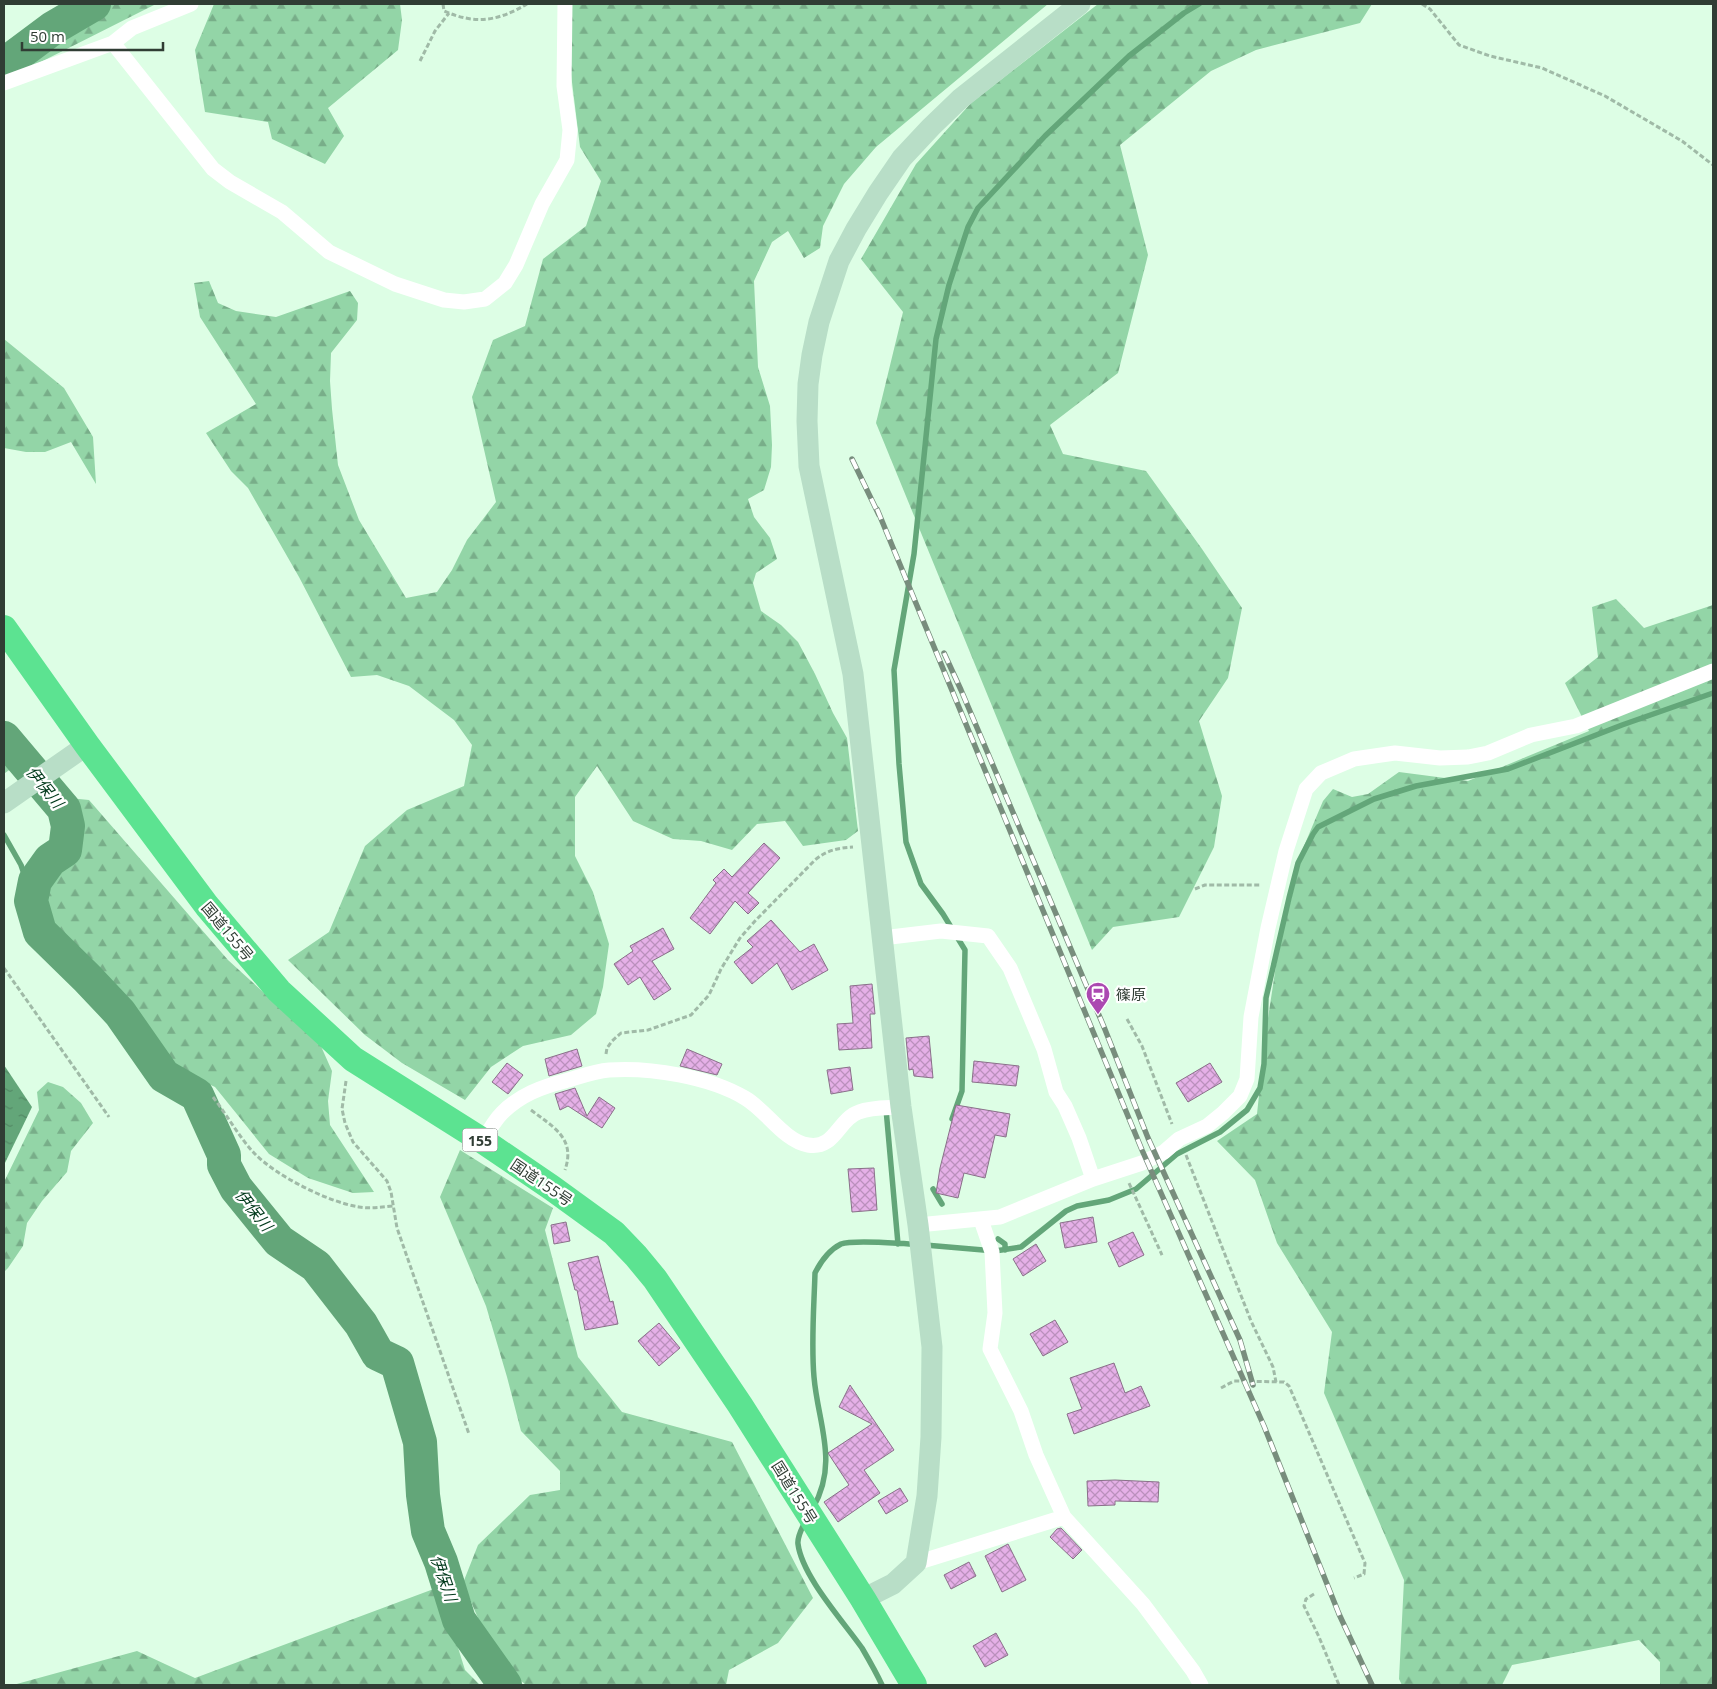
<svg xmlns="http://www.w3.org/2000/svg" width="1717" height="1689" viewBox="0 0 1717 1689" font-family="'Open Sans','Noto Sans JP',sans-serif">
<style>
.forest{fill:url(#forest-firs)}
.water{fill:url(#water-ripples)}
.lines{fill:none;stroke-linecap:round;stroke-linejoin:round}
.stream{stroke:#63a679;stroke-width:5.5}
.river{stroke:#63a679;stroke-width:34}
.building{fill:url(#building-cross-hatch);stroke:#897089}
.path{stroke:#a0baa7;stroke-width:3;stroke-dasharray:5 2.5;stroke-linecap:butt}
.street{stroke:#fff;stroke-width:15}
.secondary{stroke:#b8dec7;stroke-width:21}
.highway{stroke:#5ce391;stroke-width:26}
.rail-casing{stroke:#788d7d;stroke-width:5.5}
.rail{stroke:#fff;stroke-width:4;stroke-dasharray:11;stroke-linecap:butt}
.labels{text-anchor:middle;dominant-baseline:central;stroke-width:4.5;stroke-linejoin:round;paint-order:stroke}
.shield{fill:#fff;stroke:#6e7771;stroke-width:1}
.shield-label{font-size:14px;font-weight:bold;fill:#303d34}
.street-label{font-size:15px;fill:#303d34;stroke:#fff}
.poi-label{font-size:15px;fill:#303d34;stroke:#fff;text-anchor:start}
.water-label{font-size:16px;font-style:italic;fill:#01391b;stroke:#fff}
</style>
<defs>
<pattern id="forest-firs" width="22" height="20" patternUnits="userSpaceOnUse" patternTransform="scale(1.25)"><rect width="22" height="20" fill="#93d5a7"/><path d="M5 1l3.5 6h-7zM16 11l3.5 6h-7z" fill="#78ae89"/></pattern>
<pattern id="water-ripples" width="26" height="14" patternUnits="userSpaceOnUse" patternTransform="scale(1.25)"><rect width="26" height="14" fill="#63a679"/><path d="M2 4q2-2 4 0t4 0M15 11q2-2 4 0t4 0" fill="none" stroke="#528864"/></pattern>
<pattern id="building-cross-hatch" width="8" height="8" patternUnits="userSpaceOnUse" patternTransform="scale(1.25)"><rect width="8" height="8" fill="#e5b0e7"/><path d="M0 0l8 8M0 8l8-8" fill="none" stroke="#ba90bc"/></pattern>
</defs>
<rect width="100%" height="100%" fill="#ddfee5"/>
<path class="forest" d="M 74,4 L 156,4 L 17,74 L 9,42 Z
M 214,4 L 400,4 L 402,20 L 398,50 L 328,108 L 344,136 L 325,164 L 272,139 L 268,122 L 205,112 L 195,50 Z
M 570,4 L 1048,4 L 876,147 L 844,184 L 823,226 L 820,248 L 804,258 L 788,231 L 772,242 L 754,281 L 758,367 L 770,406 L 772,445 L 771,467 L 764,490 L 748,499 L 754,517 L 770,538 L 777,559 L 756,573 L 753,583 L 761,611 L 781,625 L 798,642 L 815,674 L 833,713 L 847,738 L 858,831 L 846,840 L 803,846 L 785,821 L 757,824 L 732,850 L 701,841 L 673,839 L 633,821 L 597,766 L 575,797 L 575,856 L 593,892 L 609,944 L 603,987 L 596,1014 L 571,1035 L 523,1046 L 491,1067 L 465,1100 L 402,1063 L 365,1035 L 288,960 L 329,932 L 365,846 L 407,810 L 464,786 L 472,745 L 454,720 L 409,686 L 377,675 L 351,677 L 299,577 L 248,488 L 231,471 L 206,433 L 256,404 L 200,317 L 194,283 L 209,281 L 218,303 L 236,311 L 276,317 L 350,291 L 358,303 L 357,320 L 331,353 L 330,381 L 332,409 L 338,465 L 359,520 L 406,598 L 437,592 L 452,570 L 467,540 L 496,502 L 472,397 L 493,340 L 525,326 L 543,259 L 586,226 L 601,181 L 580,147 L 570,66 Z
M 1098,4 L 1372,4 L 1360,23 L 1256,50 L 1211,71 L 1120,145 L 1148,255 L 1118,373 L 1050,425 L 1063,454 L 1146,471 L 1202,549 L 1242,608 L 1228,678 L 1199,721 L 1222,796 L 1214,847 L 1179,917 L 1113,927 L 1092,950 L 876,423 L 903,312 L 861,259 L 916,164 L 971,103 Z
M 4,339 L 64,388 L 93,437 L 96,484 L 71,442 L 45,452 L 26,452 L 4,448 Z
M 1616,599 L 1644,628 L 1713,605 L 1713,1685 L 1660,1685 L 1660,1662 L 1639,1640 L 1512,1665 L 1502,1685 L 1402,1685 L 1399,1679 L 1404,1580 L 1324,1393 L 1332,1332 L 1277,1243 L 1255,1180 L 1217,1141 L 1257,1114 L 1265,1038 L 1278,952 L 1304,846 L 1323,801 L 1333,789 L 1352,797 L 1368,794 L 1399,772 L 1468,781 L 1589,731 L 1565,683 L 1598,657 L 1592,607 Z
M 4,746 L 18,764 L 5,773 L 4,782 Z
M 69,798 L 89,800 L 228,960 L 320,1044 L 332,1071 L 328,1101 L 330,1125 L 374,1192 L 353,1193 L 308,1178 L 269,1154 L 215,1087 L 200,1080 L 172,1073 L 142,1029 L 99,977 L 63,941 L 48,921 L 39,898 L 43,883 L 54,865 L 67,856 L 76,831 L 70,811 Z
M 48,1082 L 63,1087 L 81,1103 L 93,1123 L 71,1151 L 67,1172 L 42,1201 L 27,1223 L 23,1246 L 8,1268 L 4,1272 L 4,1182 L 39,1110 L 37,1092 Z
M 460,1150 L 553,1208 L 545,1230 L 578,1357 L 622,1412 L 732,1442 L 813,1598 L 778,1643 L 729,1670 L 726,1685 L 526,1685 L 496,1660 L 463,1583 L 478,1545 L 530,1495 L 560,1490 L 560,1471 L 521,1431 L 507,1377 L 486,1306 L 440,1197 Z
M 439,1587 L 465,1670 L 480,1685 L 13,1685 L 137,1651 L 195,1678 Z"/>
<path class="water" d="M 4,1065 L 32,1107 L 4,1165 Z"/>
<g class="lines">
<path class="stream" d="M 4,835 L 21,865 L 32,897
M 886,1109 L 898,1244
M 952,1119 L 962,1091 L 965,950 L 943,914 L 921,884 L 906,842 L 899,764 L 894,670 L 914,554 L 936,339 L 949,285 L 968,227 L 978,208 L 1045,136 L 1129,56 L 1184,13 L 1199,4
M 933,1189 L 942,1204
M 998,1239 L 1005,1244 L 1005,1250
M 925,1245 L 995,1251 L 1021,1247 L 1066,1211 L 1077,1206 L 1109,1200 L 1136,1189 L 1177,1154 L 1220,1132 L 1247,1110 L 1260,1088 L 1264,1064 L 1266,998 L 1289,898 L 1298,863 L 1313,834 L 1318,827 L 1374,799 L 1416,786 L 1508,769 L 1622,725 L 1713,693
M 813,1508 C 839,1462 818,1424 814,1377 C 811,1343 814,1307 815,1273 C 821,1261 829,1250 841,1244 C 854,1239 901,1244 916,1244
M 805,1522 C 802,1528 797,1537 798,1544 C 802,1576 843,1621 862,1648 C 869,1660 876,1672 882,1685"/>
<path class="river" d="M 4,62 L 10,60 L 53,28 L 94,4
M 4,738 L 64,809 L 68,826 L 65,850 L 50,860 L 35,881 L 31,901 L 40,932 L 87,978 L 120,1013 L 164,1076 L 197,1095 L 224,1155 L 224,1165 L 236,1188 L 279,1241 L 316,1266 L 361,1324 L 378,1354 L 397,1363 L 420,1442 L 423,1495 L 428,1531 L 441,1562 L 459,1620 L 505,1685"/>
</g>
<path class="building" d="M 764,843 L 780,858 L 748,893 L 759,903 L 748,914 L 735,901 L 710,934 L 690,918 L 716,883 L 713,880 L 724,869 L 732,877 Z
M 771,920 L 800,952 L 814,944 L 828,970 L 792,990 L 777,963 L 752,984 L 734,962 L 753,947 L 747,941 Z
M 663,928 L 674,949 L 652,961 L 671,989 L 654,1000 L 640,977 L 628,985 L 614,964 L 633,951 L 630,946 Z
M 872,984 L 875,1014 L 870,1014 L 872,1048 L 839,1050 L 837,1024 L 853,1023 L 850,986 Z
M 929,1036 L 933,1078 L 914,1076 L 913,1069 L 909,1070 L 906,1038 Z
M 577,1049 L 582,1066 L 549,1076 L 545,1059 Z
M 687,1049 L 722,1064 L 717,1075 L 680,1066 Z
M 974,1061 L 1019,1066 L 1016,1086 L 972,1082 Z
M 507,1063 L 523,1075 L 508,1094 L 492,1082 Z
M 1210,1063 L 1222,1082 L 1188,1102 L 1176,1083 Z
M 850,1067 L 853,1090 L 831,1094 L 827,1070 Z
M 575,1088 L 587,1116 L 599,1097 L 615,1108 L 602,1128 L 568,1106 L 560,1110 L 555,1094 Z
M 956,1105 L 1010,1114 L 1006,1137 L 995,1135 L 985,1178 L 964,1173 L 958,1198 L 936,1193 L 940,1168 Z
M 874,1168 L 877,1210 L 852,1212 L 848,1169 Z
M 1093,1217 L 1097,1242 L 1065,1248 L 1060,1223 Z
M 566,1222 L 570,1241 L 554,1244 L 551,1225 Z
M 1133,1232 L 1144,1255 L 1119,1267 L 1108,1243 Z
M 1036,1244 L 1046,1261 L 1023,1276 L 1013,1259 Z
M 598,1256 L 610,1302 L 613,1301 L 618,1324 L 585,1330 L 577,1290 L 575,1290 L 568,1263 Z
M 1055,1320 L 1068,1342 L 1043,1356 L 1030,1334 Z
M 659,1323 L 680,1348 L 659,1366 L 638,1341 Z
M 1114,1363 L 1125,1393 L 1141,1386 L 1150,1406 L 1074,1434 L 1067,1414 L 1082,1409 L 1070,1378 Z
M 850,1385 L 894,1450 L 864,1470 L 880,1493 L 838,1522 L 824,1502 L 849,1485 L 828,1453 L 872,1424 L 839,1407 Z
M 1115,1480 L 1159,1482 L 1158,1502 L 1115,1501 L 1115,1505 L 1088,1506 L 1087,1481 Z
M 900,1488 L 908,1501 L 886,1514 L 878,1501 Z
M 1061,1528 L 1082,1550 L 1073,1559 L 1050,1537 L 1057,1529 Z
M 1008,1544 L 1026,1580 L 1002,1592 L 985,1556 Z
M 969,1562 L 976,1576 L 951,1589 L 944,1575 Z
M 996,1633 L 1008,1655 L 985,1667 L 973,1646 Z"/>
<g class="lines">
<path class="path" d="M 443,4 L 444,11 C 476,25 498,21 527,4
M 1422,4 L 1430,9 L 1459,45 L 1490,56 L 1542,68 L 1605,96 L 1682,141 L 1713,165
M 420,61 L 435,31 L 449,13
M 1195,889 L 1205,885 L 1261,885
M 4,968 L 109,1117
M 1127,1019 L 1142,1046 L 1172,1124
M 606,1054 L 607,1048 L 612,1041 L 621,1033 L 648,1030 L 691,1015 L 709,995 L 721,969 L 740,938 L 755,921 L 815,860 C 827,850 838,848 853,847
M 346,1081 L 342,1109 L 345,1123 L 353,1142 L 387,1181 L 391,1192 L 397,1228 L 469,1434
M 213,1097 C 227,1115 239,1137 254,1153 C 276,1176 328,1202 359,1207 C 371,1209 381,1207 393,1206
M 531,1110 C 553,1127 576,1138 565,1170
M 1186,1155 L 1251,1321 L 1273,1367 L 1276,1382
M 1129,1183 L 1162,1255
M 1221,1388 L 1234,1381 L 1284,1382 L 1289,1386 L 1365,1563 L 1364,1574 L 1354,1578
M 1314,1594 L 1306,1599 L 1304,1606 L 1319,1637 L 1339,1685"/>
<path class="street" d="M 113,43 L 213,169 L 230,182 L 282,212 L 329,252 L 395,284 L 444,300 L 464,302 L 485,299 L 505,283 L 516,265 L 542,204 L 567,160 L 570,130 L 564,86 L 565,4
M 4,83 L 113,43 L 132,28 L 191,4
M 882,938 L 941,931 L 988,936 L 1010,968 L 1044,1049 L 1056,1092 L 1065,1106 L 1079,1138 L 1093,1179
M 483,1141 C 488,1132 494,1121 502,1113 C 520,1095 541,1087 565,1081 C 579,1077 595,1071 609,1070 C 650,1067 710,1077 745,1098 C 766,1110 784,1141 808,1145 C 835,1150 838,1119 859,1112 C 872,1107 887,1108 901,1107
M 981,1220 L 992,1252 L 995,1313 L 990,1349 L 1021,1411 L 1036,1455 L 1064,1517 L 1143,1604 L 1193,1671 L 1201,1685
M 918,1225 L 1000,1217 L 1093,1179 L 1142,1163 L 1164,1152 L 1179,1139 L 1207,1126 L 1223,1113 L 1240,1096 L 1247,1079 L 1251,1017 L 1268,928 L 1286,851 L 1306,789 L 1321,773 L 1354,759 L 1395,753 L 1440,758 L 1468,757 L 1488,753 L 1531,735 L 1576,726 L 1713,671
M 916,1563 L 1064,1517"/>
<path class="secondary" d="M 4,803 L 87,745
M 863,1599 L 893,1584 L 916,1563 L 927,1496 L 931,1437 L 932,1347 L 918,1225 L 901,1107 L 853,674 L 809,466 L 807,421 L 808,384 L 812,355 L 819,322 L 839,261 L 856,229 L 878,193 L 902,158 L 931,127 L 960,99 L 1080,4"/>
<path class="highway" d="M 4,628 L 87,745 L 207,906 L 279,991 L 353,1059 L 483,1141 L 552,1188 L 614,1233 L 636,1256 L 655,1279 L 740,1405 L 863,1599 L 914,1685"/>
<defs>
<path id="rail" d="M 852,459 L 879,515
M 877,509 L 1142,1150 L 1264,1426 L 1339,1614 L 1372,1685
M 944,653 L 961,690 L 1104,1027 L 1148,1138 L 1240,1340 L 1253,1385"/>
</defs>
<use href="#rail" class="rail-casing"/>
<use href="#rail" class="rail"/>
</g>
<defs>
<symbol id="station-pin" viewBox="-11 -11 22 30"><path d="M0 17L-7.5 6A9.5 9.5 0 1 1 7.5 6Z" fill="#ab49b1" stroke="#fff"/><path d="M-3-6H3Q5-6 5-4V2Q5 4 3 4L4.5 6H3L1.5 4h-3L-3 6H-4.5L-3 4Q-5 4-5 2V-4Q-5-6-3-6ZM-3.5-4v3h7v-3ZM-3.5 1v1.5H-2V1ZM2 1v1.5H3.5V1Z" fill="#fff"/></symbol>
</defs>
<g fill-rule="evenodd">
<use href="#station-pin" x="1084" y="980" width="28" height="38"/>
</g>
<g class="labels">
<rect class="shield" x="462.5" y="1128.5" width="35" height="23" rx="4"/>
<g class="shield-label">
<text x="480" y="1140">155</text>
</g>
<g class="street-label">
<text transform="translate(228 931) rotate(50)">国道155号</text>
<text transform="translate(542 1182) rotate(34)">国道155号</text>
<text transform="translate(795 1492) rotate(58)">国道155号</text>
</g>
<g class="poi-label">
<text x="1116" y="994">篠原</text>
</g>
<g class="water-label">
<text transform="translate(45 787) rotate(51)">伊保川</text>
<text transform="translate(254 1210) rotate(51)">伊保川</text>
<text transform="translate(444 1578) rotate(71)">伊保川</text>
</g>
</g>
<rect width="1717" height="1689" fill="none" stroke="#303d34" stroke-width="10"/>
<path d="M22 42v8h141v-8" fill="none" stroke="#303d34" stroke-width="2.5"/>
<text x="30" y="42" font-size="15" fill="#303d34" stroke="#ffffff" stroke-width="4" paint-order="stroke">50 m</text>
</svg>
